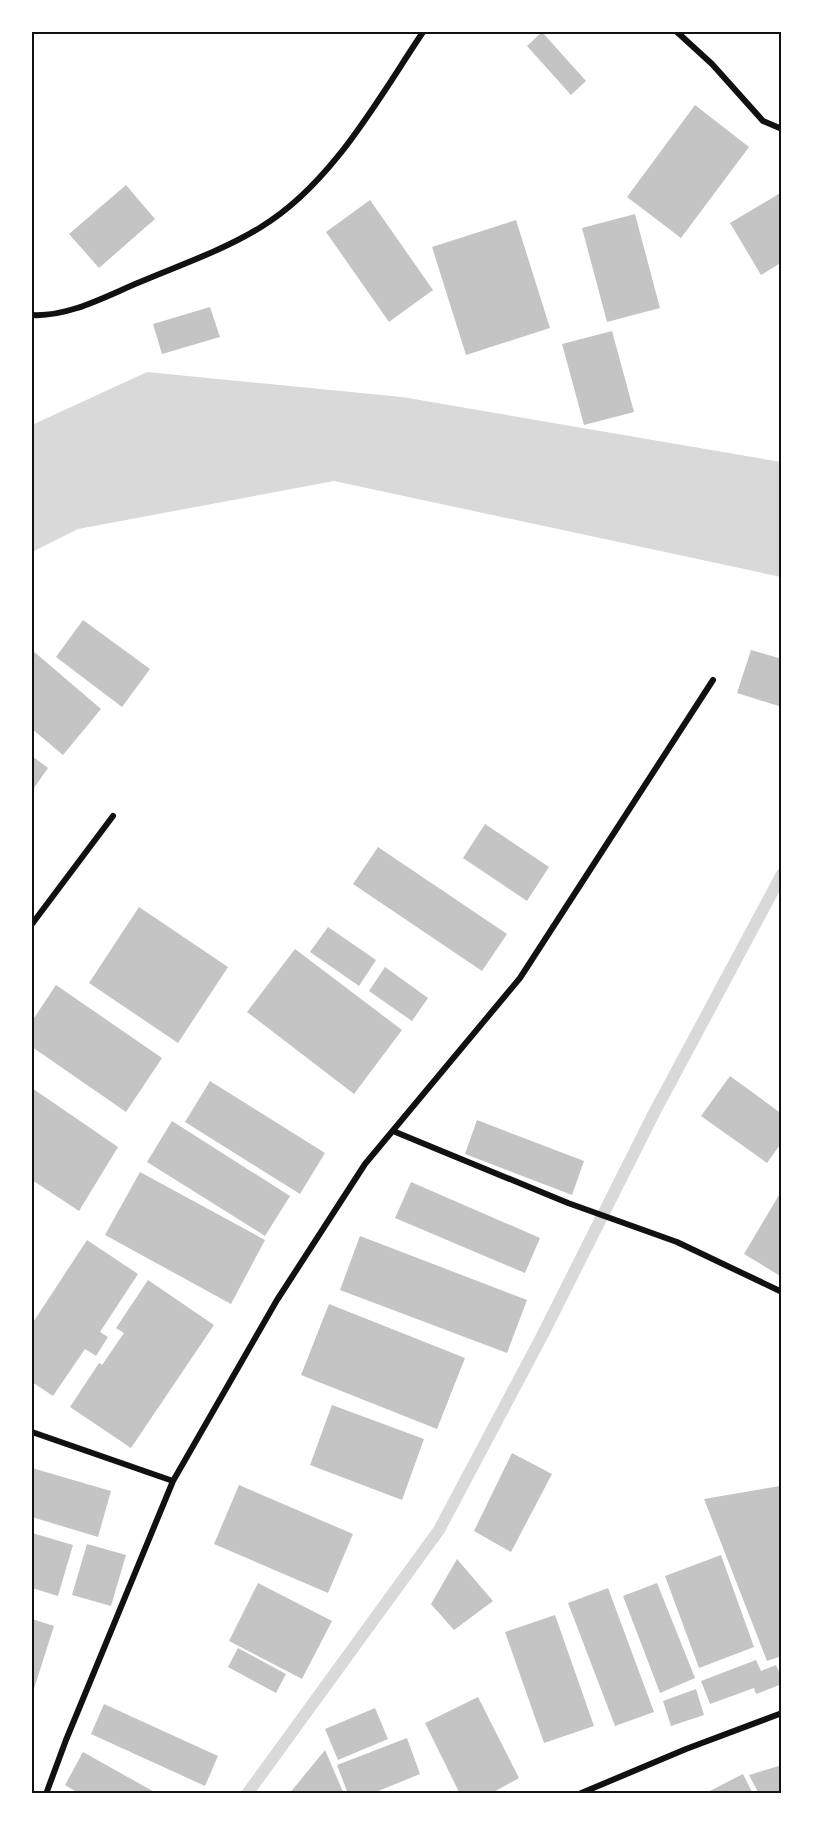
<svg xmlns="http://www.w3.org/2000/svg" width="813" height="1825" viewBox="0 0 813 1825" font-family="'DM Sans',sans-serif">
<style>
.water{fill:#d9d9d9}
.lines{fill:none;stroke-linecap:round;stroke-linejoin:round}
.stream{stroke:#d9d9d9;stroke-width:12}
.building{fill:#c4c4c4}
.minor{stroke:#111;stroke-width:6}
.neatline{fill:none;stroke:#111;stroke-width:2}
</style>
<rect width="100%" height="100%" fill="#fff"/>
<path class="water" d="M 147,372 L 402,397 L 781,462 L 781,577 L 334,481 L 78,529 L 32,552 L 32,425 Z"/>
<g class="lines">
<path class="stream" d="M 247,1794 L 439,1530 L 542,1336 L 653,1115 L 782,874"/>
</g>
<path class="building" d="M 542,32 L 586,81 L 571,95 L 527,46 Z
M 695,105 L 749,147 L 681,238 L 627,197 Z
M 126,185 L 155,219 L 99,268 L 69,234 Z
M 782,192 L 782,262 L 761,275 L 730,223 Z
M 370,200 L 433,290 L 389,322 L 326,232 Z
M 635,214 L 660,308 L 607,322 L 582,228 Z
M 516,220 L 550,328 L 466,355 L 432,247 Z
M 210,307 L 220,337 L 162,354 L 153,324 Z
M 612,331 L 634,412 L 584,425 L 562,344 Z
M 83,620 L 150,669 L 122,707 L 56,657 Z
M 32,650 L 101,709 L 63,755 L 32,729 Z
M 751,650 L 782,659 L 782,707 L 737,693 Z
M 32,756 L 48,768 L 32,791 Z
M 485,824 L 549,867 L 527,901 L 463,858 Z
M 378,847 L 507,934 L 482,971 L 353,884 Z
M 139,907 L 228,967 L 178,1043 L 89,983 Z
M 328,927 L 376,960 L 359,986 L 310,952 Z
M 295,949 L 402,1030 L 354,1094 L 247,1012 Z
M 385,967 L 428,998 L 412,1021 L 369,991 Z
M 56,985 L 162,1058 L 126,1112 L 32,1047 L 32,1021 Z
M 730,1076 L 782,1114 L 782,1142 L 767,1163 L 701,1116 Z
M 210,1081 L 325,1153 L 300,1194 L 185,1122 Z
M 32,1088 L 118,1147 L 79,1211 L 32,1180 Z
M 477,1120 L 584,1161 L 572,1195 L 465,1154 Z
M 172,1121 L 290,1196 L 265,1236 L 147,1162 Z
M 140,1172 L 265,1240 L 231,1304 L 105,1235 Z
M 411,1182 L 540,1238 L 525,1273 L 395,1218 Z
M 782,1190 L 782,1277 L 744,1254 Z
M 360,1236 L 527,1300 L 507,1353 L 340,1290 Z
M 87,1240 L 138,1274 L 100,1332 L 108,1337 L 96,1356 L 85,1349 L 53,1396 L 32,1382 L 32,1324 Z
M 148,1280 L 214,1325 L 131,1448 L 70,1407 L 99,1363 L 102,1365 L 124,1333 L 116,1328 Z
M 329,1304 L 465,1358 L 437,1429 L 301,1375 Z
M 332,1405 L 424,1439 L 402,1500 L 310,1465 Z
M 512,1453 L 552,1474 L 511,1552 L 474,1531 Z
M 32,1468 L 111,1491 L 98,1537 L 32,1517 Z
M 239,1485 L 353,1534 L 328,1593 L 214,1544 Z
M 780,1486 L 782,1492 L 782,1656 L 767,1661 L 704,1499 Z
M 32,1533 L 73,1545 L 58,1596 L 32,1588 Z
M 87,1544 L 126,1555 L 111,1606 L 72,1595 Z
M 721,1555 L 754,1647 L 699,1668 L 665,1576 Z
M 457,1559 L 493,1601 L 454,1630 L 431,1604 Z
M 258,1583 L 332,1621 L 302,1679 L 229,1641 Z
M 657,1583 L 695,1678 L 660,1693 L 623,1596 Z
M 608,1588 L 654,1712 L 615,1726 L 568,1603 Z
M 555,1615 L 594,1726 L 544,1743 L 505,1632 Z
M 32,1619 L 54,1626 L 32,1695 Z
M 238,1648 L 286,1674 L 276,1693 L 228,1667 Z
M 756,1660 L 761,1671 L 776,1665 L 782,1678 L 782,1684 L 756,1694 L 754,1688 L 710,1704 L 701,1681 Z
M 696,1689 L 704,1715 L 671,1726 L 663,1701 Z
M 478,1697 L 519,1778 L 490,1794 L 460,1794 L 425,1723 Z
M 104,1704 L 218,1756 L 205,1786 L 91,1734 Z
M 375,1708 L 388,1739 L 338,1760 L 325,1729 Z
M 407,1738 L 420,1774 L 371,1794 L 348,1794 L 337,1765 Z
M 325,1750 L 344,1794 L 289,1794 Z
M 83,1752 L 158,1794 L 80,1794 L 65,1785 Z
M 782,1765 L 782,1794 L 759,1794 L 749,1775 Z
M 743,1774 L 753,1794 L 708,1794 L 708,1792 Z"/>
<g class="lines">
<path class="minor" d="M 677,32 L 712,64 L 763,121 L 782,129
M 32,315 C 69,317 106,296 140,282 C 180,265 224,250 261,227 C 332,184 378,99 423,32
M 32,924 L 113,816
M 393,1131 L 568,1203 L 677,1242 L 782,1292
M 32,1432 L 173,1481
M 46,1794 L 66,1740 L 173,1481 L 277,1300 L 365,1164 L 520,978 L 713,680
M 579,1794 L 686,1749 L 782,1713"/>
</g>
<rect width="813" height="1825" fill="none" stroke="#ffffff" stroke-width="66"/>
<rect x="33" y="33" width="747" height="1759" class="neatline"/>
</svg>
